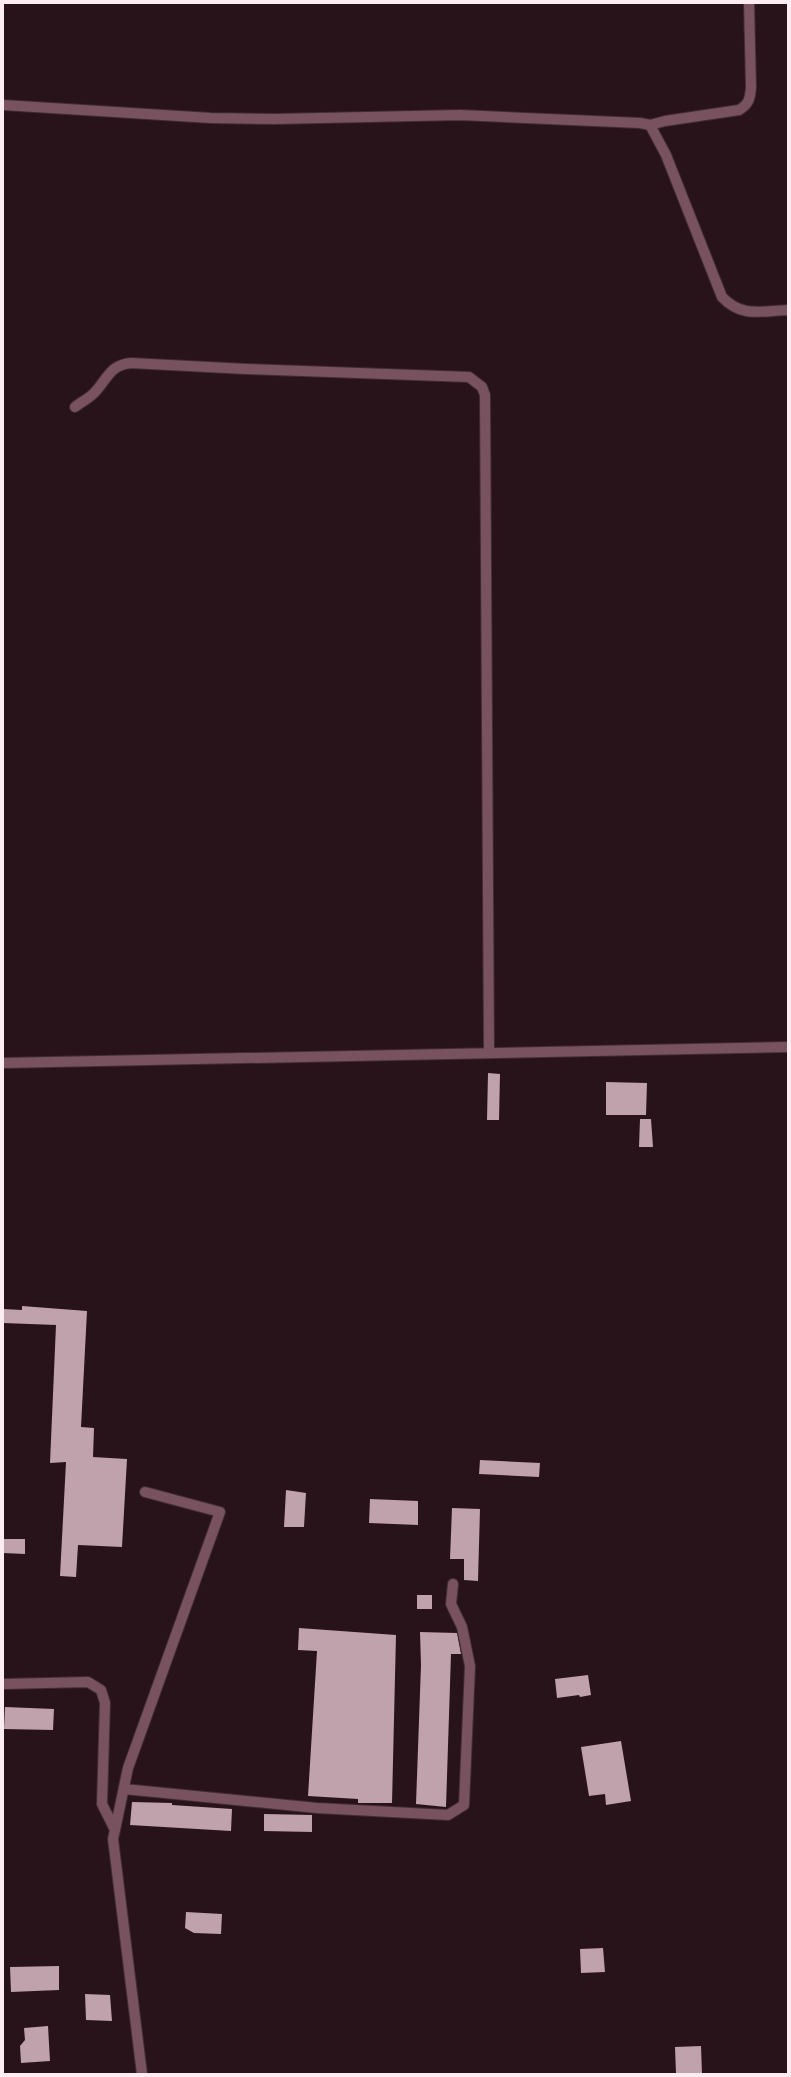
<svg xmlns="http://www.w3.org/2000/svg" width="791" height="2077" viewBox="0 0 791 2077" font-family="Mulish,sans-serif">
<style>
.building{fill:#bfa2ab}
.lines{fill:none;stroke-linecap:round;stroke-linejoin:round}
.street-casing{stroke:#422d35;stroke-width:12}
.street{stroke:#78525f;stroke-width:10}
</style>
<rect width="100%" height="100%" fill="#28131b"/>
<path class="building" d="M 488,1073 L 500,1074 L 499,1120 L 487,1120 Z
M 606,1082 L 647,1083 L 646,1115 L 606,1115 Z
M 640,1119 L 651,1119 L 653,1147 L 639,1147 Z
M 22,1306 L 87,1311 L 81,1427 L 94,1428 L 93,1457 L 127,1459 L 122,1547 L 78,1545 L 76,1577 L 60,1576 L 66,1462 L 50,1463 L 56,1325 L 3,1323 L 3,1309 L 22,1310 Z
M 480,1460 L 540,1463 L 539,1477 L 479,1474 Z
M 286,1490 L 306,1493 L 304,1527 L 284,1527 Z
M 370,1499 L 418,1501 L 418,1525 L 369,1523 Z
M 452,1508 L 480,1509 L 478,1581 L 464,1580 L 464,1559 L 450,1559 Z
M 3,1539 L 25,1539 L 25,1554 L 3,1553 Z
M 417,1595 L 432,1595 L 432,1609 L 417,1609 Z
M 299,1628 L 396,1635 L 392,1803 L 358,1803 L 358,1799 L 308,1796 L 317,1651 L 298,1650 Z
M 420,1632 L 457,1633 L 461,1654 L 451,1654 L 446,1807 L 416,1804 L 421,1665 Z
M 588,1675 L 591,1695 L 580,1697 L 579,1695 L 557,1698 L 555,1679 Z
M 5,1707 L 54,1709 L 53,1730 L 4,1729 Z
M 621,1741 L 631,1801 L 606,1805 L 605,1794 L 589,1796 L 581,1747 Z
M 132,1802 L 172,1803 L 172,1805 L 232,1809 L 231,1831 L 130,1825 Z
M 264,1814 L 312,1815 L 312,1832 L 264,1831 Z
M 186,1912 L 222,1914 L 221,1934 L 194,1933 L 185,1928 Z
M 603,1948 L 605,1972 L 581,1973 L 580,1949 Z
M 59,1966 L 59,1990 L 11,1992 L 10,1967 Z
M 85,1994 L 110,1995 L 112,2021 L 86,2020 Z
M 48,2026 L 50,2061 L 21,2063 L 20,2046 L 25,2040 L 24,2028 Z
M 701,2046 L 702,2074 L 676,2074 L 675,2047 Z"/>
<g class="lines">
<defs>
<path id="street" d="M 3,105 L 211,118 L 275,119 L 460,115 L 640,123 L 650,125 L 666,155 L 722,297 C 742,318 761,311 788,310
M 650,125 L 665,121 L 739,110 C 749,104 750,99 751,87 L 749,3
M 75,407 C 81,402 90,398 95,392 C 108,378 110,365 131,363 L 246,369 L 469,377 L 482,387 L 485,395 L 489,1052
M 3,1063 L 788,1047
M 3,1684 L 88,1682 L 101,1690 L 105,1703 L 102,1804 L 115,1830 L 113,1839 L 142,2074
M 124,1789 L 317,1808 L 448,1815 L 464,1805 L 470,1666 L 462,1627 L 451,1604 L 453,1584
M 115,1830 L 128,1768 L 220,1512 L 145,1492"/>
</defs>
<use href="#street" class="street-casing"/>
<use href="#street" class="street"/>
</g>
<rect width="791" height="2077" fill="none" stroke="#fdecf1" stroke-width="8"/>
</svg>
